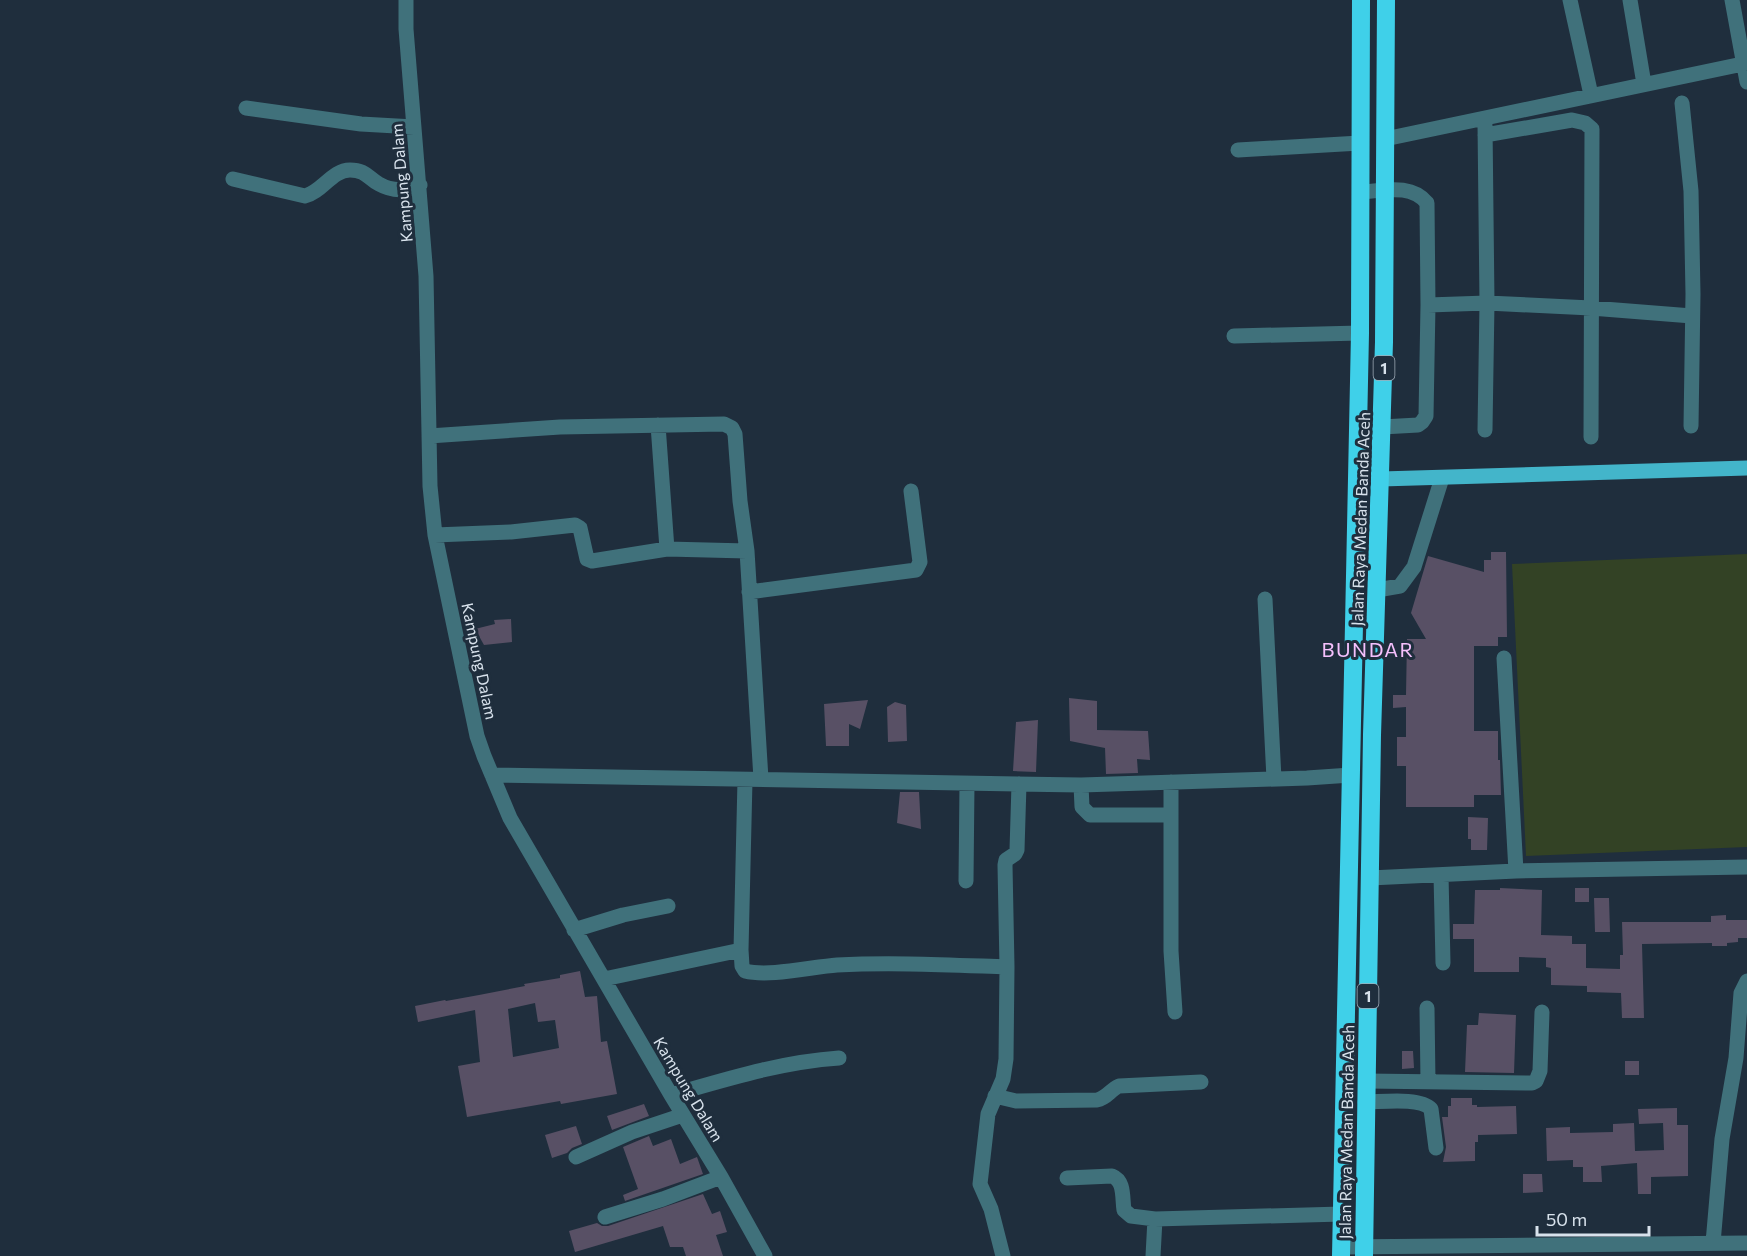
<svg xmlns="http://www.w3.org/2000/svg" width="1747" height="1256" viewBox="0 0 1747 1256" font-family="Commissioner,sans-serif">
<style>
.green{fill:#334225}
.building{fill:#585065;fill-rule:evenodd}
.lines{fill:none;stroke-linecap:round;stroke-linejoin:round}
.minor{stroke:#40717b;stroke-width:15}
.major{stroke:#43b5ca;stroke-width:15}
.highway{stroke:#3fd0e9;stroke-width:18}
.labels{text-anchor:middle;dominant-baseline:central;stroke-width:6;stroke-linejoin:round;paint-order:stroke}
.shield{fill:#1f2e3d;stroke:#a0acb8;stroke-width:1.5}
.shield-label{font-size:15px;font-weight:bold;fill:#d8e2ec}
.street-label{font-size:16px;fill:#d8e2ec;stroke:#1f2e3d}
.quarter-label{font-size:20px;letter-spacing:1.5px;fill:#f5c0fd;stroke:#1f2e3d}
</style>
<rect width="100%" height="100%" fill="#1f2e3d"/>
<path class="green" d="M 1747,554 L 1747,847 L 1526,856 L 1512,564 Z"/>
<path class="building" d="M 1491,552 L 1506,552 L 1507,637 L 1498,637 L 1498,646 L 1474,646 L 1474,731 L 1498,731 L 1498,760 L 1500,760 L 1501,795 L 1474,795 L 1474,807 L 1406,807 L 1406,766 L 1397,766 L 1397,737 L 1406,737 L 1406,707 L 1393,708 L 1393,695 L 1406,695 L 1407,639 L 1426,639 L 1411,613 L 1428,556 L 1484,572 L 1484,560 L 1491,560 Z
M 511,619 L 512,642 L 484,645 L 475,629 L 495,624 L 494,620 Z
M 1069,698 L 1097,701 L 1097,730 L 1148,731 L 1150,760 L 1137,759 L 1138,773 L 1106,774 L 1105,748 L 1070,741 Z
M 868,700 L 860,729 L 849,724 L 849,746 L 826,746 L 824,704 Z
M 895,702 L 906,705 L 907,741 L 888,742 L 887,707 Z
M 1038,720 L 1036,772 L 1013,771 L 1016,722 Z
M 900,792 L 919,792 L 921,829 L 897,823 Z
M 1468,817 L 1488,818 L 1487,850 L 1471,850 L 1471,839 L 1468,839 Z
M 1500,888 L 1542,890 L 1541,935 L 1572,936 L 1572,944 L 1586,944 L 1586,968 L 1620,969 L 1620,955 L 1623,955 L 1622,922 L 1711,922 L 1711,916 L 1726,915 L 1726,920 L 1747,920 L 1747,938 L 1738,938 L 1738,942 L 1727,943 L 1727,946 L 1712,946 L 1712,943 L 1642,944 L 1644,1018 L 1622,1018 L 1621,993 L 1587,992 L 1587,986 L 1551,985 L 1551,968 L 1546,967 L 1546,958 L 1519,957 L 1519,972 L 1474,972 L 1474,939 L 1453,939 L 1453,924 L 1474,924 L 1475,890 L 1500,890 Z
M 1575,888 L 1589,888 L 1589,902 L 1575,902 Z
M 1594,898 L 1609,898 L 1610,932 L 1595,932 Z
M 580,971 L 585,997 L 597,996 L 601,1042 L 607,1041 L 617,1094 L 561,1104 L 560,1101 L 467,1117 L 458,1066 L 480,1062 L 475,1010 L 418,1022 L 415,1006 L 445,1000 L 446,1001 L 479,995 L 525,986 L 524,984 L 560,978 L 560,975 ZM 535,1003 L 538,1022 L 555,1020 L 559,1048 L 513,1057 L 508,1009 Z
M 1479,1013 L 1516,1015 L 1514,1073 L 1465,1072 L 1467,1025 L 1478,1025 Z
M 1402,1051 L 1413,1051 L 1414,1068 L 1402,1069 Z
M 1625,1061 L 1639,1061 L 1639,1075 L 1625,1075 Z
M 1451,1098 L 1472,1098 L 1472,1105 L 1477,1105 L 1477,1107 L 1516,1106 L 1517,1134 L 1478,1135 L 1478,1142 L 1475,1142 L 1475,1161 L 1443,1162 L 1446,1147 L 1442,1117 L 1448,1117 L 1448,1106 L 1451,1106 Z
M 644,1104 L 649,1116 L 612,1130 L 607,1116 Z
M 1677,1108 L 1677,1125 L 1688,1125 L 1688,1176 L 1651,1177 L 1651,1194 L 1638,1194 L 1637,1163 L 1601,1166 L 1602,1182 L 1583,1182 L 1583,1167 L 1573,1167 L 1573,1160 L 1547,1161 L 1546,1128 L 1570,1127 L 1570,1133 L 1613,1132 L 1613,1124 L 1634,1123 L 1635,1151 L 1664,1150 L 1663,1123 L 1639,1124 L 1638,1109 Z
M 576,1126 L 582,1144 L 572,1148 L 567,1153 L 552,1158 L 545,1135 Z
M 649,1136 L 653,1146 L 671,1139 L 680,1164 L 697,1157 L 703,1174 L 625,1201 L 623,1195 L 638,1189 L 623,1147 Z
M 1523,1174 L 1542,1174 L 1543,1192 L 1523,1193 Z
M 703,1194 L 712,1214 L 720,1211 L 727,1232 L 716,1235 L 723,1256 L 686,1256 L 683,1247 L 670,1247 L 663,1226 L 575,1252 L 569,1231 L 597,1223 L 602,1226 L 608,1226 Z"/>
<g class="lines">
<path class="minor" d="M 406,0 L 406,29 L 426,276 L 430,486 L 435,535 L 477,736 L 484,756 L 510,818 L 671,1095 L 721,1177 L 765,1256
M 1570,0 L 1591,95
M 1630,0 L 1644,84
M 1732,0 L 1747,82
M 1682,103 L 1691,191 L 1693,294 L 1691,426
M 246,108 L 361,124 L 414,127
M 1485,124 L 1487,303 L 1485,430
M 1485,135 L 1572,120 L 1585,123 L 1592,129 L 1591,437
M 1385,139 L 1747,63
M 1238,150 L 1360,143
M 233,179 L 305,196 C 322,192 332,170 350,170 C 366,170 368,178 379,184 C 393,192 406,191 420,185
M 1360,192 C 1383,191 1411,183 1427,203 L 1428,305 L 1426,416 L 1422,422 L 1418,425 L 1382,427
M 1428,305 L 1487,303 L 1591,308 L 1692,316
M 1234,336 L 1360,333
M 658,425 L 667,549
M 429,436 L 560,427 L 724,424 L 732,428 L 735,434 L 740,501 L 747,551
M 435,535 L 511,532 L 575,525 L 580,528 L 587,559 L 592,561 L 667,549 L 747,551 L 761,779
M 1377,590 L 1400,586 L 1414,567 L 1442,478
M 749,592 L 916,570 L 920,562 L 911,491
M 1265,599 L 1274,779
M 1504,658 L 1516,871
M 492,775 L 1081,785 L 1307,778 L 1351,775
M 745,780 L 741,950 L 742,966 L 745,971 C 769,977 811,967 837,965 C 893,962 950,965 1007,967 L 1006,1059 L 1003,1079 L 988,1114 L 980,1184 L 991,1209 L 1003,1256
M 1171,782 L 1171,951 L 1175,1012
M 1081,785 L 1082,807 L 1090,815 L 1171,815
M 1441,875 L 1443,963
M 1370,878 L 1516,871 L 1747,867
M 966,881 L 967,784
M 574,930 L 623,915 L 668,906
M 1007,967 L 1005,865 L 1006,860 L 1015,854 L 1017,850 L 1019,784
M 604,979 L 741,950
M 1427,1008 L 1428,1082
M 1366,1081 L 1532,1083 L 1536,1081 L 1540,1071 L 1542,1012
M 671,1095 C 727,1079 781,1062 839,1058
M 995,1096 L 1016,1101 L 1097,1100 C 1107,1098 1110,1090 1119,1086 L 1201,1082
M 1365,1102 C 1382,1102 1420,1097 1431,1109 L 1436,1148
M 576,1157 L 632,1132 L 683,1115
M 1067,1178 L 1112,1176 C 1125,1181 1122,1198 1124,1210 L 1131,1216 L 1155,1219 L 1342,1214
M 605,1217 L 663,1199 L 721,1177
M 1713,1243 L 1722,1139 L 1736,1058 L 1741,993 L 1747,981
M 1341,1247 L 1747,1243
M 1153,1256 L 1155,1219"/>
<path class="major" d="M 1381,479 L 1747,468"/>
<path class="highway" d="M 1341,1256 L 1360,333 L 1361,0
M 1364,1256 L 1372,735 L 1384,342 L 1386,0"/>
</g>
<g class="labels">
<g class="shield">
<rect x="1373.5" y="356" width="21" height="24" rx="4.5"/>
<rect x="1357.5" y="984" width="21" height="24" rx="4.5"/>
</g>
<g class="shield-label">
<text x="1384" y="368">1</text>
<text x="1368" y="996">1</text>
</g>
<g class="street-label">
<text transform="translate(401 183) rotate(-95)">Kampung Dalam</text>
<text transform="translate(1360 519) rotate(-88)">Jalan Raya Medan Banda Aceh</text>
<text transform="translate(480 661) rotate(78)">Kampung Dalam</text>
<text transform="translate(689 1089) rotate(59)">Kampung Dalam</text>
<text transform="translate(1346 1132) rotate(-89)">Jalan Raya Medan Banda Aceh</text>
</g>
<g class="quarter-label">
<text x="1368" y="649">BUNDAR</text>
</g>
</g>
<path d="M1537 1226v9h112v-9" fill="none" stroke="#d8e2ec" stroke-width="3"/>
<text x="1546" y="1226" font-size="18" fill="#d8e2ec" stroke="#1f2e3d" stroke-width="4.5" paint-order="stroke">50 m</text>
</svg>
